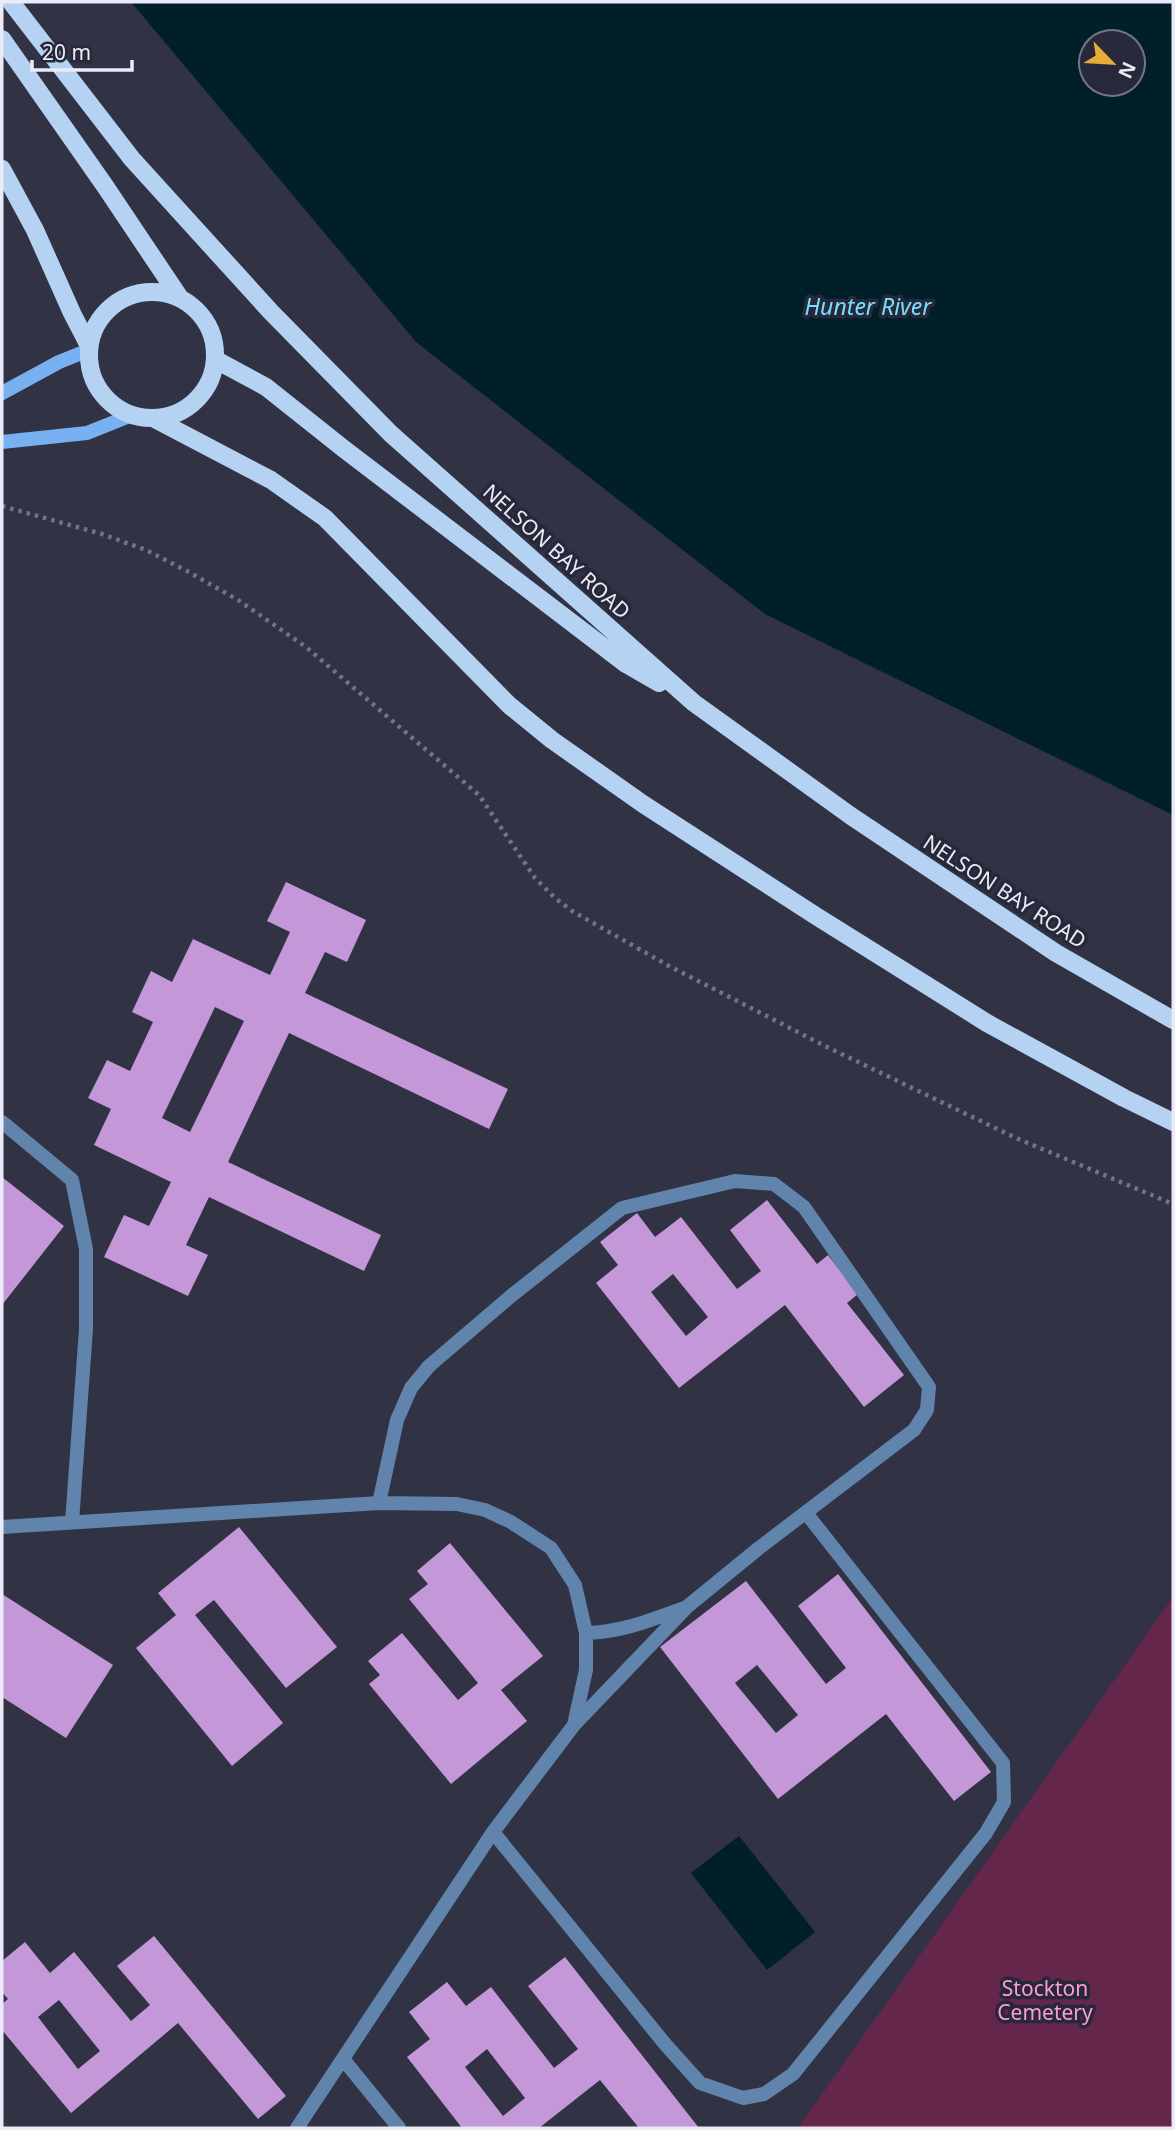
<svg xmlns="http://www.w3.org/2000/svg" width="1175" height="2130" viewBox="0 0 1175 2130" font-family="'Noto Sans',sans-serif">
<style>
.green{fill:#65264b}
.water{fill:#001f28;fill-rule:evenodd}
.building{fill:#c497d8;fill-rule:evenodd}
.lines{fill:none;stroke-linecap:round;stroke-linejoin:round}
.path{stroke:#737383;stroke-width:4.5;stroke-dasharray:3.5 5;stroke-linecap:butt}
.service{stroke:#6184ac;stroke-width:14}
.secondary{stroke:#77b1f1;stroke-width:14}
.primary{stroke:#b5d2f3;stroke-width:18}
.labels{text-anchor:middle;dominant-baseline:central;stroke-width:7;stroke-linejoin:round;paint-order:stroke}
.street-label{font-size:21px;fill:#ebebf7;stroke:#272839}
.park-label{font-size:21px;fill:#fe9cd1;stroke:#272839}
.water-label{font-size:23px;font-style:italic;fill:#77dfff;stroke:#272839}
</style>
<rect width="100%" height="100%" fill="#313244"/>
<path class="green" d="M 1173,1597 L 1173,2128 L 798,2128 Z"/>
<path class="water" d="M 131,2 L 1173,2 L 1173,815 L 765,614 L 416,342 ZM 1091,42 L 1133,42 L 1133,84 L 1091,84 Z
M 739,1836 L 815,1932 L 767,1970 L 691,1873 Z"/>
<path class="building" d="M 286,882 L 366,920 L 347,962 L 325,952 L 305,993 L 508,1089 L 489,1129 L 289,1033 L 228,1162 L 381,1235 L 364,1271 L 209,1197 L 186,1245 L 208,1255 L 188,1296 L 104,1257 L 124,1215 L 149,1226 L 171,1182 L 94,1145 L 111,1109 L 88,1098 L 107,1060 L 130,1071 L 153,1022 L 132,1012 L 151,971 L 172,982 L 193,939 L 270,975 L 290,932 L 267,921 ZM 215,1007 L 244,1021 L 190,1132 L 162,1118 Z
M 2,1177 L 64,1226 L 2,1305 Z
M 767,1200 L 817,1264 L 828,1255 L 858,1294 L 847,1303 L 904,1375 L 864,1407 L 785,1305 L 679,1388 L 596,1283 L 618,1265 L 600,1242 L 637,1213 L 655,1237 L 681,1217 L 737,1289 L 761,1271 L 730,1230 ZM 673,1274 L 708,1317 L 686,1336 L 651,1292 Z
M 239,1527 L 337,1647 L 286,1688 L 214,1600 L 195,1615 L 283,1723 L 232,1766 L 136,1648 L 176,1615 L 158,1593 Z
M 450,1543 L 543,1656 L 501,1690 L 527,1721 L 451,1784 L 369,1684 L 380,1675 L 368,1661 L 402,1633 L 458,1700 L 478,1683 L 409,1599 L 428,1584 L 417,1571 Z
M 838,1574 L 991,1772 L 954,1801 L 886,1714 L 778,1799 L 660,1647 L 746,1581 L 826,1684 L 846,1668 L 798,1606 ZM 757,1665 L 798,1715 L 776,1733 L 735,1683 Z
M 2,1594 L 113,1665 L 66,1738 L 2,1697 Z
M 154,1936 L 286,2096 L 258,2119 L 178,2023 L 71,2113 L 2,2030 L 2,2004 L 8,1999 L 2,1992 L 2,1961 L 25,1942 L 50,1973 L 74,1952 L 131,2021 L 150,2005 L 117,1966 ZM 59,2000 L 100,2051 L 78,2069 L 38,2017 Z
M 565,1957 L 699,2128 L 639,2128 L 600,2080 L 539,2128 L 462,2128 L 407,2057 L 430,2039 L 409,2012 L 447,1982 L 466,2006 L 491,1987 L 554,2068 L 578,2049 L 528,1986 ZM 487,2049 L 525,2098 L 503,2116 L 465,2067 Z"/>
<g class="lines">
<path class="path" d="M 2,506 L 102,534 L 146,550 L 187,571 L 238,600 L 306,647 L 479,795 L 535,878 L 555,898 L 572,911 L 669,966 L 827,1047 L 1016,1138 L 1173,1204"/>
<path class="service" d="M 2,1122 L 72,1180 L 86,1249 L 86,1329 L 72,1522
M 2,1527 L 379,1503 L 457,1504 L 485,1510 L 511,1522 L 551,1548 L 575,1585 L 586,1633 L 586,1670 L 574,1725
M 586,1633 C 622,1632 651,1620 684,1608
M 493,1832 L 665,2044 L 700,2083 L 743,2098 L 764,2094 L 793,2074 L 986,1833 L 1004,1802 L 1003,1763 L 806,1513
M 343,2059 L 399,2128
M 297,2128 L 493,1832 L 574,1725 L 688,1606 L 759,1548 L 914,1430 L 927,1410 L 929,1387 L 804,1207 L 774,1184 L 735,1181 L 622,1208 L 511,1296 L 429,1366 L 411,1388 L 397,1420 L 379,1503"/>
<path class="secondary" d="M 2,393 L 59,362 L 89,350
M 2,442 L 87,433 L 132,415"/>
<path class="primary" d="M 11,2 L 132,159 L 271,312 L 391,434 L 694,703 L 851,816 L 1056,953 L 1173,1020
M 2,39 L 105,186 L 180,298
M 2,169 L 35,230 L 72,313 L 89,346
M89 355a63 63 0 1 1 126 0a63 63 0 1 1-126 0Z
M 216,360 L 266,387 L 344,449 L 626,664 L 659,683
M 153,418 L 271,480 L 325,518 L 509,705 L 552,740 L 643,804 L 816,916 L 987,1023 L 1124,1098 L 1173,1122"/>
</g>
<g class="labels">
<g class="street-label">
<text transform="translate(557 551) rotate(42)">NELSON BAY ROAD</text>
<text transform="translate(1005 891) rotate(33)">NELSON BAY ROAD</text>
</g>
<g class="park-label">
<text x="1045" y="1988">Stockton<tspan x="1045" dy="24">Cemetery</tspan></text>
</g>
<g class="water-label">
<text x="868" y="306">Hunter River</text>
</g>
</g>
<rect width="1175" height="2130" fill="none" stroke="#ebebf7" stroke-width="7"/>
<g transform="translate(1112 63) rotate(115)"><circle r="33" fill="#272839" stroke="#757685" stroke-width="2"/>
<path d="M0-5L12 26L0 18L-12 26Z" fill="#e5ad35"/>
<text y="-10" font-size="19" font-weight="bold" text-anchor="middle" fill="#ebebf7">N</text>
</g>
<path d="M32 60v10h100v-10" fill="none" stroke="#ebebf7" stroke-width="3.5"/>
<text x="42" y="60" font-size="21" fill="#ebebf7" stroke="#272839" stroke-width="5" paint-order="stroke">20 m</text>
</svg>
